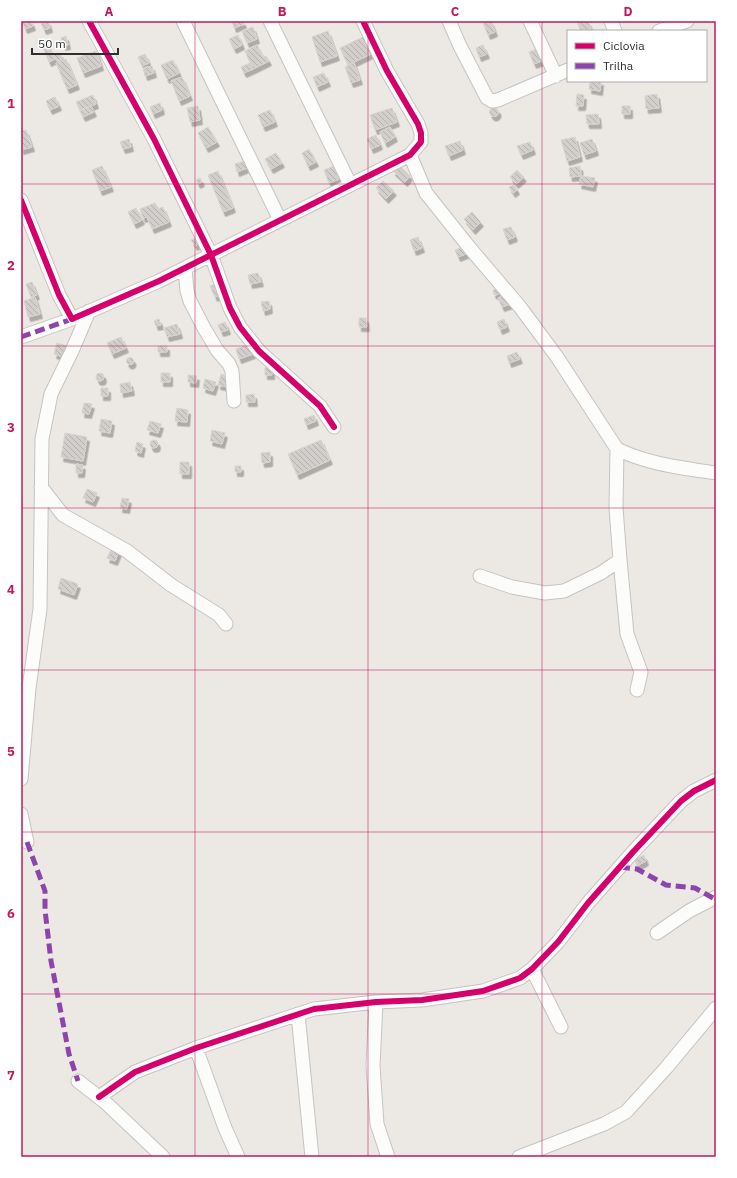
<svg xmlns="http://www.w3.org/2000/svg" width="737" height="1178" viewBox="0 0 737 1178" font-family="'IBM Plex Sans',sans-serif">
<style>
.building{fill:url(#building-back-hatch);stroke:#d7d4d0;filter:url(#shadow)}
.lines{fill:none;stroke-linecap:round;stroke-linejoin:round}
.minor-casing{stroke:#c5c4c5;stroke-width:15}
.minor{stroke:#fcfcfb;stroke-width:13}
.quiet{stroke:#8e44ad;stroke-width:5;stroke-dasharray:10 5;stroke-linecap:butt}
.cycleway-casing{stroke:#fff;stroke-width:8}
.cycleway{stroke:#d6006c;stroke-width:6}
.grid{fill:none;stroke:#c2185b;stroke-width:1;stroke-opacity:0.55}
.neatline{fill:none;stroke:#c2185b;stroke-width:1.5}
.grid-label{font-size:13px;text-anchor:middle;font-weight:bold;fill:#c2185b}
</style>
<defs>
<pattern id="building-back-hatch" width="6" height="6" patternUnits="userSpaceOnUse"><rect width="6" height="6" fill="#d1cecb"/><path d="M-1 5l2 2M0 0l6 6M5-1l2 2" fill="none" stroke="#b4b1af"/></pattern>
<filter id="shadow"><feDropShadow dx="2.5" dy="4.5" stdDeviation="0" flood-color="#0004"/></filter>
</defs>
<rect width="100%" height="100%" fill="#ece8e4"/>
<path class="building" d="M 22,21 L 31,21 L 33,26 L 25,29 Z
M 48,21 L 50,28 L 44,30 L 41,23 Z
M 232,21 L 243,21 L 244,24 L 234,28 Z
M 489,21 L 491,21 L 495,32 L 488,35 L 483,23 Z
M 579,21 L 588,21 L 591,29 L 581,31 L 577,22 Z
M 253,27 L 257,39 L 247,43 L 242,31 Z
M 328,31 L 337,56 L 320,62 L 312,37 Z
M 238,35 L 242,45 L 234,49 L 229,39 Z
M 367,35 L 375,52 L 348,65 L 340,48 Z
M 66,36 L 68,45 L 63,46 L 61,38 Z
M 47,43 L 55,59 L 49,62 L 42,45 Z
M 257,45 L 263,57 L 266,56 L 269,61 L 253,69 L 245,51 Z
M 483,45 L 487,54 L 479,57 L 476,48 Z
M 539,48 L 544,60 L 534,64 L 529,52 Z
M 96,51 L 101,66 L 83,73 L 77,58 Z
M 60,53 L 62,59 L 57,61 L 54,55 Z
M 145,54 L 149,63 L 142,66 L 138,57 Z
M 66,59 L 77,85 L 67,89 L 56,63 Z
M 173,60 L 179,73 L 167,79 L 161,65 Z
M 250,63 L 253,69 L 244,73 L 241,67 Z
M 354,63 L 360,80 L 351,83 L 345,67 Z
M 152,66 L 154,73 L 145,76 L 143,68 Z
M 324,73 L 328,82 L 317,87 L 313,77 Z
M 182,77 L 190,96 L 179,101 L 171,81 Z
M 590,81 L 601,81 L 600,91 L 589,89 Z
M 577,94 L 584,95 L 583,106 L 576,106 Z
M 657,94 L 659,108 L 646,109 L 645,96 Z
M 93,95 L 96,104 L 80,110 L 76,102 Z
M 55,97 L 59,106 L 50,110 L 46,101 Z
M 160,103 L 162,110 L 153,114 L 150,107 Z
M 91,106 L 94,112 L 83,117 L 80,111 Z
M 198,106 L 200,120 L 190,122 L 187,108 Z
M 622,106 L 630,106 L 630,114 L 622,114 Z
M489.5 112a4.5 4.5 0 1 1 9 0a4.5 4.5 0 1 1-9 0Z
M 392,108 L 397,122 L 375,130 L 370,115 Z
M 270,110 L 275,122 L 263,127 L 258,115 Z
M 598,114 L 599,124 L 587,124 L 586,115 Z
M 208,127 L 217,142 L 206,148 L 198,133 Z
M 390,127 L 395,137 L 385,143 L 380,132 Z
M 26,130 L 32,147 L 21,150 L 21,131 Z
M 376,135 L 380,145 L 371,149 L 367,139 Z
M 575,137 L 580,157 L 567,161 L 561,140 Z
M 129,139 L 131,147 L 123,149 L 120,142 Z
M 592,139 L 596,151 L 584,155 L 580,143 Z
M 460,141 L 463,150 L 449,156 L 445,146 Z
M 530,142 L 533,150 L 521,155 L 517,146 Z
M 309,149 L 316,162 L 308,166 L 302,153 Z
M 276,153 L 282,163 L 271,169 L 265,159 Z
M 245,161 L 247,168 L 237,172 L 235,164 Z
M 399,165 L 410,176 L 405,182 L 393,171 Z
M 102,166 L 111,187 L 100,191 L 92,170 Z
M 334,166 L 339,179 L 329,183 L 324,170 Z
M 580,166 L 581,176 L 570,177 L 569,168 Z
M 517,170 L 524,177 L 516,184 L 510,177 Z
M 218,171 L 233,208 L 223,212 L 208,175 Z
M 581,176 L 595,178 L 593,187 L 579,184 Z
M 200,178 L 202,182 L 198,184 L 196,180 Z
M 383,181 L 394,191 L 386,199 L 376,188 Z
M 514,185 L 517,190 L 513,193 L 509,187 Z
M 155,203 L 158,209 L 163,207 L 169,222 L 152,229 L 147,217 L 143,218 L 140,209 Z
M 136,208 L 142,220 L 134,224 L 128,212 Z
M 472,212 L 481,222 L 473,230 L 464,219 Z
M 511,227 L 515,237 L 507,240 L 503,229 Z
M 197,237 L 200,243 L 195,246 L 191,240 Z
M 418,237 L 422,248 L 414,251 L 410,240 Z
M 465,246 L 468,253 L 458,257 L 455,250 Z
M 258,273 L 261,282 L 250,284 L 248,275 Z
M 32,282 L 37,295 L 31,297 L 26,284 Z
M 219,283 L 224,293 L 215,297 L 210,286 Z
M493 292a3 3 0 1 1 6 0a3 3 0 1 1-6 0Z
M 508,294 L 511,304 L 502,307 L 498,298 Z
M 35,297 L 40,314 L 28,317 L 24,301 Z
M 269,301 L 270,309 L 263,311 L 261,302 Z
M 359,318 L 366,318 L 367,327 L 359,327 Z
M 159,319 L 161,325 L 156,326 L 154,321 Z
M 504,319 L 507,327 L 500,330 L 497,322 Z
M 225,322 L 228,330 L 221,332 L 218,325 Z
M 177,324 L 180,334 L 167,337 L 164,328 Z
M 121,337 L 126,348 L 112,354 L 107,343 Z
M 57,343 L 67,346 L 63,357 L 54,354 Z
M 250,344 L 253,354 L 239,359 L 236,349 Z
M 158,346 L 167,346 L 167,352 L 158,352 Z
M 517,352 L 520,359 L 509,363 L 507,356 Z
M126.5 361a3.5 3.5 0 1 1 7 0a3.5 3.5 0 1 1-7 0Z
M 272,367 L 272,375 L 265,375 L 265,368 Z
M96 377a4 4 0 1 1 8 0a4 4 0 1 1-8 0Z
M 161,373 L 170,373 L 170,382 L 161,382 Z
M 221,374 L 230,377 L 227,387 L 218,385 Z
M 188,375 L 197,376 L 196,383 L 188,382 Z
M 205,379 L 216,382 L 213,391 L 203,388 Z
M 130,382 L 132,391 L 121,393 L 120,384 Z
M 101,388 L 108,388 L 108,396 L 101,396 Z
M 254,394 L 255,402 L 246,402 L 246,395 Z
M 84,403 L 92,404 L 89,414 L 82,413 Z
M 177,408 L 188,410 L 187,422 L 175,421 Z
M 314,415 L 316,421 L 306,425 L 304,419 Z
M 101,419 L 112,421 L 110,433 L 99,431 Z
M 150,421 L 161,424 L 158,433 L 147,430 Z
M 212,430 L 225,433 L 222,444 L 210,441 Z
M 65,433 L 87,437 L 83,461 L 61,457 Z
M 321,440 L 330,460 L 297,475 L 288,454 Z
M150 444a4 4 0 1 1 8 0a4 4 0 1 1-8 0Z
M 137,442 L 143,444 L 141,453 L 135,451 Z
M 270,452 L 270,462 L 262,463 L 261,453 Z
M 180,462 L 189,462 L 189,474 L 180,474 Z
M 76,464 L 83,465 L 82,473 L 76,473 Z
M 235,466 L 241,466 L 241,472 L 235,472 Z
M 87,489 L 97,493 L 93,502 L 83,498 Z
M 122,498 L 129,499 L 127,509 L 120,508 Z
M 112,548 L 119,551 L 115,561 L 107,558 Z
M 61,578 L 78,584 L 74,595 L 58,589 Z
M 644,855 L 646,861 L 637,866 L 635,860 Z"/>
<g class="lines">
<defs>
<path id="minor" d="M 89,21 L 154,139 L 211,255 L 230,308 L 240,327 L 259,351 L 320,406 L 334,427
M 183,21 L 280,220
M 270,21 L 350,184
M 449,21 L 460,46 L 487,98 L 492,101 L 498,100 L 568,70
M 530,21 L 556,76
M 611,21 L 615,31
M 659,31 L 687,21
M 410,155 L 426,193 L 469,247 L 520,307 L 557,357 L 617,449 C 647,464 683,468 716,473
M 21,200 L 59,295 L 72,319 L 159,281 L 410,155 L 421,142 L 421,133 L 418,124 L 387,71 L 363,21
M 185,268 L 187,291 L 190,301 L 204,328 L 217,350 L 229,364 L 232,371 L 234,401
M 21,337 L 72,319
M 617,449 L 616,508 L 620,560 L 627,634 L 641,672 L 637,690
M 41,487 L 63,515 L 127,551 L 171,585 L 219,615 L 226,624
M 480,576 L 512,587 L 545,593 L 564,591 L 601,573 L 620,560
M 21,779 L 29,688 L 40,609 L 42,439 L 51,394 L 72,351 L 89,311
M 21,814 L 27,842
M 657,933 L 689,911 L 716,897
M 532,969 L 561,1027
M 376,1002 L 373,1066 L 377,1124 L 388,1157
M 298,1014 L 312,1157
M 196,1048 L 225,1128 L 238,1157
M 78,1081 L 105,1102 L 163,1157
M 99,1097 L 135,1072 L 196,1048 L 314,1009 L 376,1002 L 422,1000 L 483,991 L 520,978 L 532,969 L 558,942 L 588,903 L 633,852 L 681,801 L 694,791 L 716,780
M 519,1157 L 604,1124 L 626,1112 L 666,1068 L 716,1008"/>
</defs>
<use href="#minor" class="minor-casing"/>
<use href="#minor" class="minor"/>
<path class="quiet" d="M 21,337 L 72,319
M 27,842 L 45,891 L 45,910 L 51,961 L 69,1054 L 78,1081
M 620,867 L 637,869 L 666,885 L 695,888 L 713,898"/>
<defs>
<path id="cycleway" d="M 89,21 L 154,139 L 211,255 L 230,308 L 240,327 L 259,351 L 320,406 L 334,427
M 21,200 L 59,295 L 72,319 L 159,281 L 410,155 L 421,142 L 421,133 L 418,124 L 387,71 L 363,21
M 99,1097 L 135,1072 L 196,1048 L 314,1009 L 376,1002 L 422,1000 L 483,991 L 520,978 L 532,969 L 558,942 L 588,903 L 633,852 L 681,801 L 694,791 L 716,780"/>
</defs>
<use href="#cycleway" class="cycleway-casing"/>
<use href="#cycleway" class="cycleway"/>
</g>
<path class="grid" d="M 195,21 L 195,1157M 368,21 L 368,1157M 542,21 L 542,1157M 21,184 L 716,184M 21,346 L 716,346M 21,508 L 716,508M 21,670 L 716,670M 21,832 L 716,832M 21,994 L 716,994"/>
<rect width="737" height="1178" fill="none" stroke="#ffffff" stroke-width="44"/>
<rect x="567" y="30" width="140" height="52" fill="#ffffff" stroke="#ababab"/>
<rect x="575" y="43" width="20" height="6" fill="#d6006c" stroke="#ababab"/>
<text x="603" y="50" font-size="12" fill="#2e2e2e">Ciclovia</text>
<rect x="575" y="63" width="20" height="6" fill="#8e44ad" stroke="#ababab"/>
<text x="603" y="70" font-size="12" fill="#2e2e2e">Trilha</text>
<path d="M32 48v6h86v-6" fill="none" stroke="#2e2e2e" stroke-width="2"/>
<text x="38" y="48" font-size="12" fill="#2e2e2e" stroke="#ffffff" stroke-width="3" paint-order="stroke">50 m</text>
<rect x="22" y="22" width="693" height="1134" class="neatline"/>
<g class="grid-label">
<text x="109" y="16">A</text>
<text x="282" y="16">B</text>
<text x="455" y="16">C</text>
<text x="628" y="16">D</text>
<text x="11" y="108">1</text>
<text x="11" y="270">2</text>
<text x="11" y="432">3</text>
<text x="11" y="594">4</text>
<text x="11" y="756">5</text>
<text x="11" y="918">6</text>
<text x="11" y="1080">7</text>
</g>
</svg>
